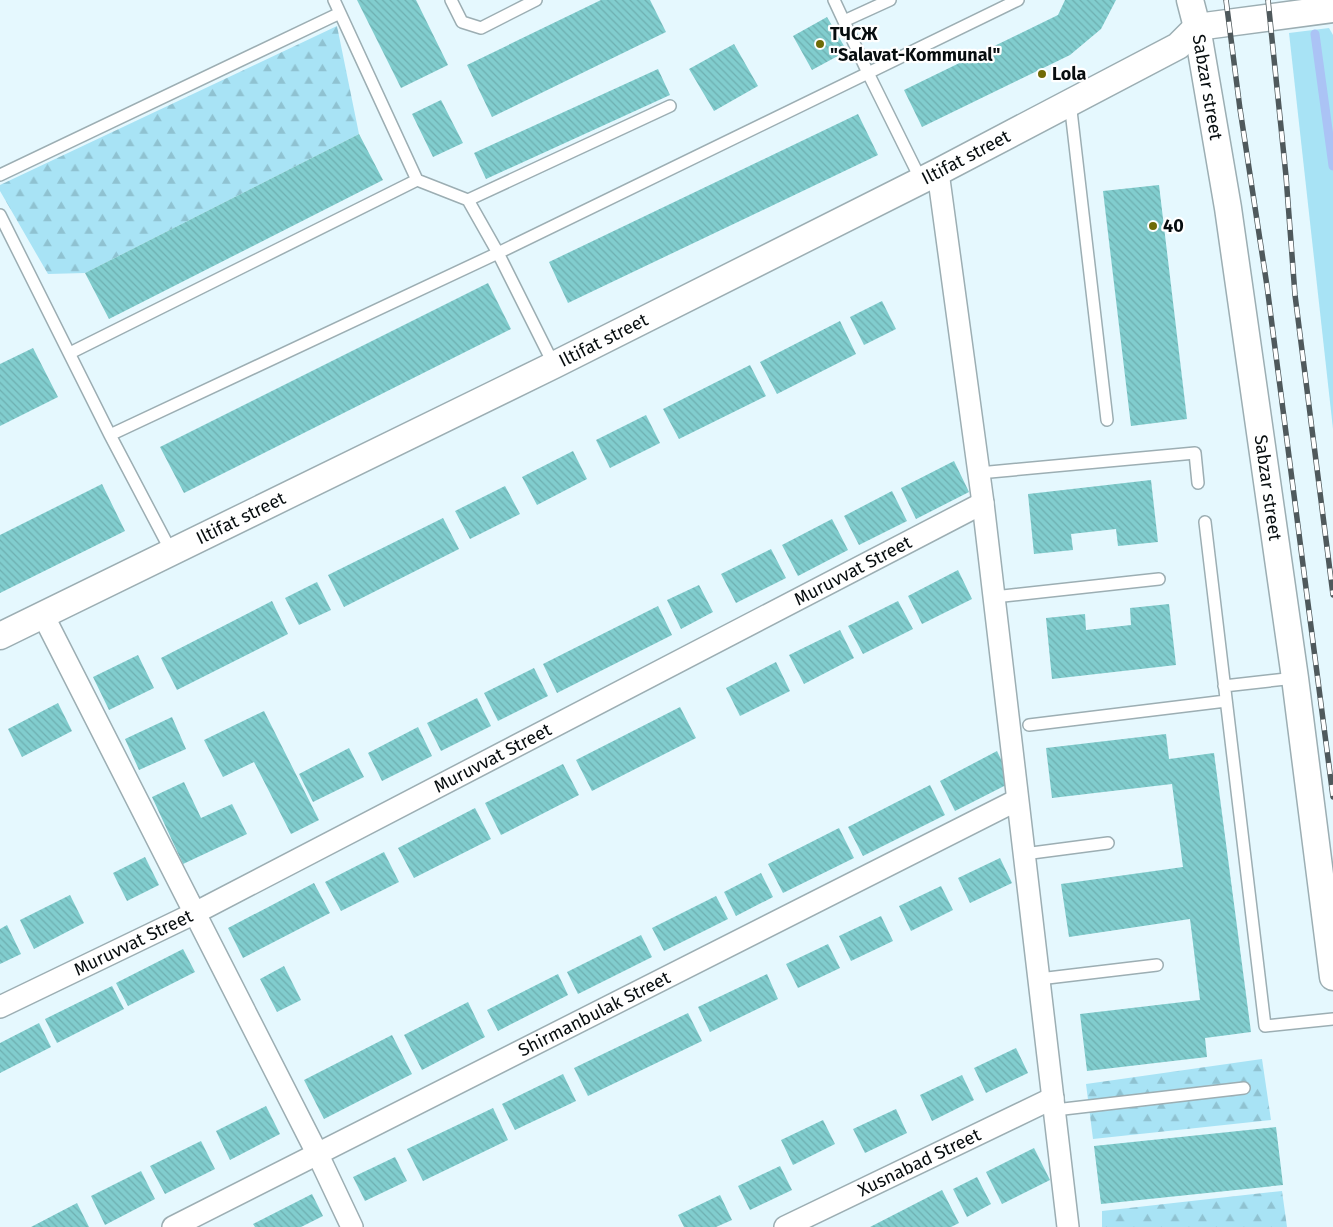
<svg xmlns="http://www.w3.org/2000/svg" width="1333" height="1227" viewBox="0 0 1333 1227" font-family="'Fira Sans',sans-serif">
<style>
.green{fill:#a8e3f5}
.forest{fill:url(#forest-firs)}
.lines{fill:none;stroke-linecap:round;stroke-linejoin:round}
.stream{stroke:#abc3f5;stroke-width:9}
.building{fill:url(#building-back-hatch)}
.service-casing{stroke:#9caeb3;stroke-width:14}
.minor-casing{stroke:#9caeb3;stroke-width:24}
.tertiary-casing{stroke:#9caeb3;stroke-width:29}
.service{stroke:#fff;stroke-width:11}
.minor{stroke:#fff;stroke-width:21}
.tertiary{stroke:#fff;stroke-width:26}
.rail-casing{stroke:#4f595c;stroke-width:5.5}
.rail{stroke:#fff;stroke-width:4;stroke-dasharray:11;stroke-linecap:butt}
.poi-dot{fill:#6f6b07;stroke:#fff;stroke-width:2}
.labels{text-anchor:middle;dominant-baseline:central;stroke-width:4.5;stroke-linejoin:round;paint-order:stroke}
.poi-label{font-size:18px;font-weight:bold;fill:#070d0f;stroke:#fff;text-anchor:start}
.street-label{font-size:18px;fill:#070d0f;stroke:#fff}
</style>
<defs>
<pattern id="forest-firs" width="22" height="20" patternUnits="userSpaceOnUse" patternTransform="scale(1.25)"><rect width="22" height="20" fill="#a8e3f5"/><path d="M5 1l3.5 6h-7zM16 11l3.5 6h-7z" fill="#8fc2d1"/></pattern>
<pattern id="building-back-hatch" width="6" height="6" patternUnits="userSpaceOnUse" patternTransform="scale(1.25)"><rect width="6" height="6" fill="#81cdce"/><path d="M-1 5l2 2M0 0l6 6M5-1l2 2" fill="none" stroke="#6eafb0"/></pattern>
</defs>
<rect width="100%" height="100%" fill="#e5f8fe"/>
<path class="green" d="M 1329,28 L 1333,35 L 1333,429 L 1289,33 Z"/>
<path class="forest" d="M 337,26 L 359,134 L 85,273 L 48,274 L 0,191 L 0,185 Z
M 1262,1059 L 1271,1120 L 1093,1139 L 1086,1084 Z
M 1282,1191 L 1287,1227 L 1102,1227 L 1102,1211 Z"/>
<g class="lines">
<path class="stream" d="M 1315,34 L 1333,166"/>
</g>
<path class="building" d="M 357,0 L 416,0 L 448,65 L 401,88 Z
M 601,0 L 650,0 L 666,32 L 492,117 L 467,65 Z
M 1065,0 L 1116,0 L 1101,29 L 1070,55 L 922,127 L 904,90 L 1058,15 Z
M 827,17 L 847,51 L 812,70 L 793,36 Z
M 734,44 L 758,86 L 714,111 L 689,69 Z
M 658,69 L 670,95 L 486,179 L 474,153 Z
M 441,100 L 463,143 L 433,157 L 412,114 Z
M 858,114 L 878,155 L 568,303 L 549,262 Z
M 359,134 L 383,180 L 109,319 L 85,273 Z
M 1159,185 L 1187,419 L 1131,426 L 1103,191 Z
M 488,283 L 511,329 L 184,493 L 160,447 Z
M 882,301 L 896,329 L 864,345 L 850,317 Z
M 840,321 L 856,354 L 777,394 L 760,362 Z
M 33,348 L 58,397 L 0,426 L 0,364 Z
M 750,365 L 766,396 L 679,439 L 663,409 Z
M 646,415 L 660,443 L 610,468 L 596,440 Z
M 573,451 L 587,479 L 537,505 L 522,477 Z
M 954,461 L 969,492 L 916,519 L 901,488 Z
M 1151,480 L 1158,542 L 1118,546 L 1116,529 L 1071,534 L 1073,550 L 1034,554 L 1028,494 Z
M 102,484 L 125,531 L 0,593 L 0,535 Z
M 505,486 L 520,514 L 470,539 L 455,511 Z
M 892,491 L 907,521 L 859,545 L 844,516 Z
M 443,518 L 459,549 L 344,607 L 328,575 Z
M 832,519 L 848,550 L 798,576 L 782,545 Z
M 771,549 L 786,578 L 736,603 L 721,574 Z
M 958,570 L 972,599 L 922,624 L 908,596 Z
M 317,582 L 331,610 L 299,625 L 285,598 Z
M 699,585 L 713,612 L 681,629 L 667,600 Z
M 272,601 L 288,634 L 177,690 L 161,658 Z
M 898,601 L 913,629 L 863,654 L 848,626 Z
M 1169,604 L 1176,665 L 1052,679 L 1046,618 L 1085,614 L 1086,630 L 1131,625 L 1130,608 Z
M 658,606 L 672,635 L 557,693 L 543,664 Z
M 840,630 L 854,658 L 804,684 L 789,655 Z
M 138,655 L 154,688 L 109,710 L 93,677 Z
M 776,662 L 790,691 L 740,716 L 726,688 Z
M 534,668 L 548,696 L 498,721 L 484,693 Z
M 477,698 L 491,726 L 441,751 L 427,723 Z
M 58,703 L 72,731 L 22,757 L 8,729 Z
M 680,707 L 696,738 L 592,791 L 576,760 Z
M 264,711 L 319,820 L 291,834 L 254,762 L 223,777 L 204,740 Z
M 172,717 L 186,749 L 139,770 L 125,739 Z
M 418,727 L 432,756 L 382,781 L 368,753 Z
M 1166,734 L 1169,759 L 1214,753 L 1251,1032 L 1205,1038 L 1207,1057 L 1087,1071 L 1080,1014 L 1200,1000 L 1190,919 L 1069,937 L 1061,884 L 1183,867 L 1172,784 L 1052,798 L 1046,748 Z
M 349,748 L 364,777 L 313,802 L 299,774 Z
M 997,751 L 1012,782 L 955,811 L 940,781 Z
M 563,764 L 579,795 L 501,835 L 485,803 Z
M 184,782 L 201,818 L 232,804 L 247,834 L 183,864 L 152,797 Z
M 930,785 L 945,815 L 863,856 L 848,827 Z
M 475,808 L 491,839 L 414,878 L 398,848 Z
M 839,828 L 854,858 L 783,893 L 768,864 Z
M 384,852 L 399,882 L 341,911 L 325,882 Z
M 145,857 L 159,885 L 127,901 L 113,873 Z
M 1000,858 L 1012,883 L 970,903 L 958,878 Z
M 761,873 L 773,897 L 736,916 L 724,892 Z
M 314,883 L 330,913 L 243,958 L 228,928 Z
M 941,886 L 953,910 L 911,931 L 899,906 Z
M 70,895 L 84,923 L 34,949 L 20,920 Z
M 716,896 L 728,919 L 664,951 L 652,928 Z
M 881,916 L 893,941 L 851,961 L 839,936 Z
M 7,925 L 21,954 L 0,964 L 0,929 Z
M 641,935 L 652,957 L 578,994 L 567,972 Z
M 828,944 L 840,968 L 798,988 L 786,964 Z
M 183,949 L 195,972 L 128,1006 L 116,983 Z
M 284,966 L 301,1000 L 277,1012 L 260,979 Z
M 558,974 L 568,995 L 498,1031 L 487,1010 Z
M 767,974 L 778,999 L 710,1032 L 698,1007 Z
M 112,986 L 124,1009 L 57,1043 L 45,1019 Z
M 468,1002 L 485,1037 L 422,1070 L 404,1035 Z
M 688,1013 L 702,1041 L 588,1096 L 574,1068 Z
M 39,1023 L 51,1047 L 0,1073 L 0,1043 Z
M 392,1035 L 412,1074 L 324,1119 L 304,1080 Z
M 1016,1048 L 1028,1073 L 986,1093 L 974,1068 Z
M 563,1074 L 576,1101 L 515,1130 L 502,1104 Z
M 962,1075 L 974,1100 L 932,1121 L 920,1095 Z
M 266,1106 L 280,1134 L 230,1160 L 216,1131 Z
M 493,1108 L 508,1140 L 423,1181 L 407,1149 Z
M 896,1109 L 907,1133 L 865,1153 L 853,1129 Z
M 823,1120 L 835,1144 L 793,1165 L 781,1140 Z
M 1276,1127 L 1283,1185 L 1101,1204 L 1094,1146 Z
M 201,1141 L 215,1169 L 165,1194 L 150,1166 Z
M 1034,1148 L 1050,1180 L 1002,1204 L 986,1172 Z
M 395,1157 L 407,1181 L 365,1201 L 353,1177 Z
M 780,1166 L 792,1190 L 750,1210 L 738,1186 Z
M 141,1171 L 155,1199 L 105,1225 L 91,1196 Z
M 977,1177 L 991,1204 L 967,1217 L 953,1189 Z
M 942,1190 L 959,1223 L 951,1227 L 870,1227 Z
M 312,1194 L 323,1216 L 301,1227 L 255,1227 L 253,1224 Z
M 720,1195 L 732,1220 L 716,1227 L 684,1227 L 678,1215 Z
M 77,1203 L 89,1227 L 31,1227 Z"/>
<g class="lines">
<defs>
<path id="service" d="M 334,0 L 417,180 L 468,200 L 498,253 L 554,365
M 451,0 L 462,22 L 481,28 L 536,0
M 834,0 L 868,73 L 921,180
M 844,21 L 890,0
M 1070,102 L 1107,420
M 0,175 L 340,13
M 468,200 L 670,106
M 0,215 L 110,435 L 171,551
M 70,353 L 417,180
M 110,435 L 498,253 L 1018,0
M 979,473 L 1195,453 L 1198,483
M 1205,522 L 1265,1026 L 1333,1019
M 994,597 L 1159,579
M 1224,686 L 1295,678
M 1029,725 L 1226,701
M 1024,854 L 1108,843
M 1039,979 L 1157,965
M 1055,1110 L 1244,1088"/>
<g id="minor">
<path d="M 938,172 L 983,503 L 1068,1227"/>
<path d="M 43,615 L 318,1155 L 352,1227"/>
<path id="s1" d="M 0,1007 L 195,913 L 983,503"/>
<path id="s2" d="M 173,1227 L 1017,800"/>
<path id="s3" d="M 785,1227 L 1053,1098"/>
</g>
<g id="tertiary">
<path id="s4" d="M 1190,0 L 1197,27 L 1228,208 L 1295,678 L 1333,977"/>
<path id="s5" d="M 0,636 L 554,365 L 938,172 L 1178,46 L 1197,27 L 1333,9"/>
</g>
</defs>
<use href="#service" class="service-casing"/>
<use href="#minor" class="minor-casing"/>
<use href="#tertiary" class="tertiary-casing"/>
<use href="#service" class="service"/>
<use href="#minor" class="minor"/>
<use href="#tertiary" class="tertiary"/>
<defs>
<path id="rail" d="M 1226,0 L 1240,109 L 1267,286 L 1333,797
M 1268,0 L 1286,176 L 1295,295 L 1333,595"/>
</defs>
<use href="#rail" class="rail-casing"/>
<use href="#rail" class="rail"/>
</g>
<g class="poi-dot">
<circle cx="820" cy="44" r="5"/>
<circle cx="1042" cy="74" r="5"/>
<circle cx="1153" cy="226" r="5"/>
</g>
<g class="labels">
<g class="poi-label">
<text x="830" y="34">ТЧСЖ<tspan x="830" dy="21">"Salavat-Kommunal"</tspan></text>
<text x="1052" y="74">Lola</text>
<text x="1163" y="226">40</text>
</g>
<g class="street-label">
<text stroke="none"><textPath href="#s4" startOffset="89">Sabzar street</textPath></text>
<text stroke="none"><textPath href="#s5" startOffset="1078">Iltifаt street</textPath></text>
<text stroke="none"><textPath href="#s5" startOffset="672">Iltifаt street</textPath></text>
<text stroke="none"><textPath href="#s4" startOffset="494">Sabzar street</textPath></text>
<text stroke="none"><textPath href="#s5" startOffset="268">Iltifаt street</textPath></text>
<text stroke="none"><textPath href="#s1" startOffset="958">Muruvvat Street</textPath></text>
<text stroke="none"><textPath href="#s1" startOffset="552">Muruvvat Street</textPath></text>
<text stroke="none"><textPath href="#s1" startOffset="148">Muruvvat Street</textPath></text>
<text stroke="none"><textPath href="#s2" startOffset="472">Shirmаnbulak Street</textPath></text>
<text stroke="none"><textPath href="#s3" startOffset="149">Xusnabad Street</textPath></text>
</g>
</g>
</svg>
